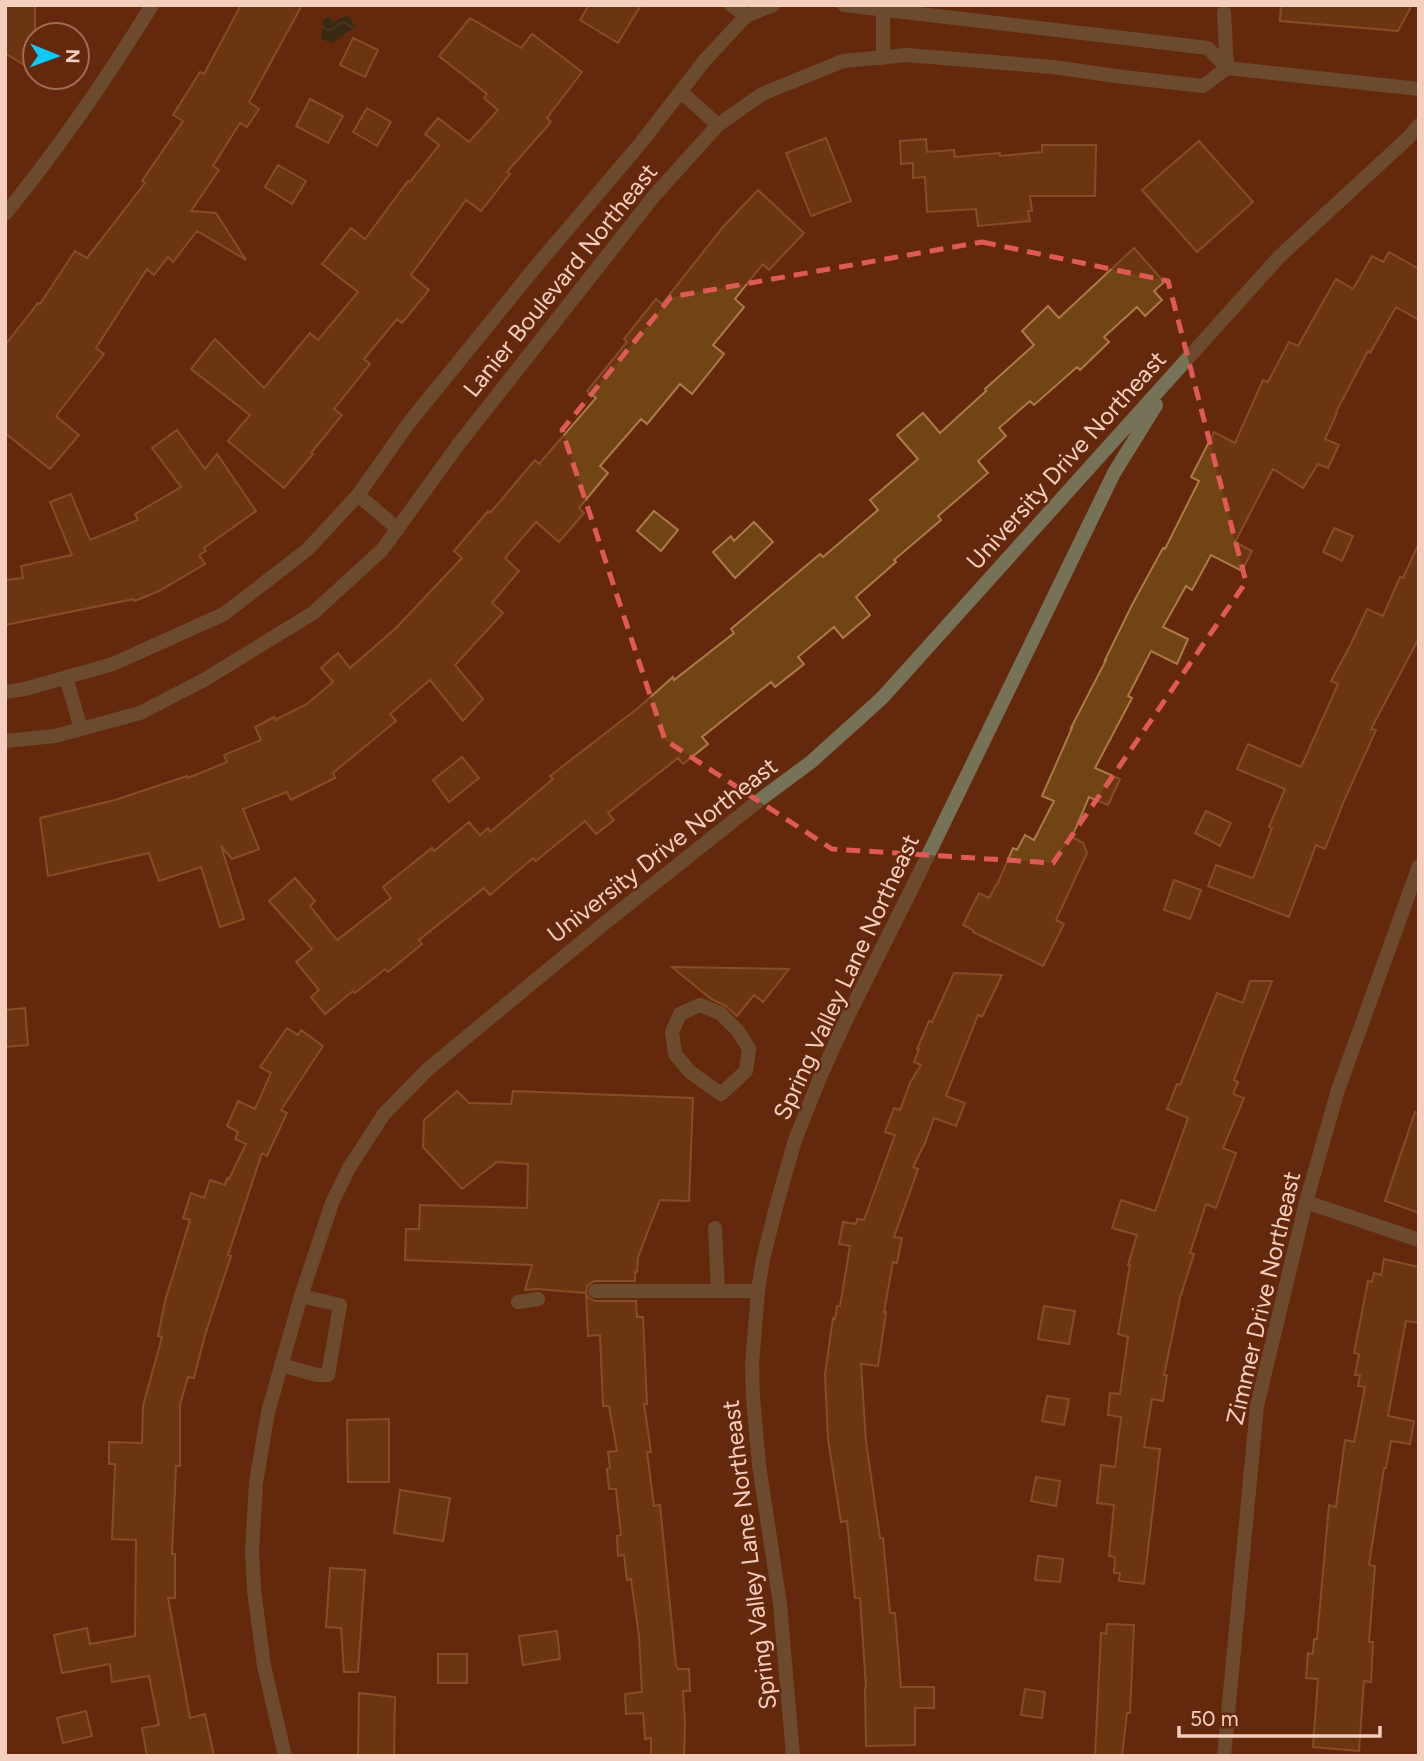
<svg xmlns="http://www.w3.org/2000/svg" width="1424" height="1761" viewBox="0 0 1424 1761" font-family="Figtree,sans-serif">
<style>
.water{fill:url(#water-waves)}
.building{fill:#714414;stroke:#ad7947;stroke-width:2}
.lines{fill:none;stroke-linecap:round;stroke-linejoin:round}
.lane{stroke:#757258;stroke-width:14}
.street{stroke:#757258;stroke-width:14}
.marked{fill:none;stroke:#df5a56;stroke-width:5;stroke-dasharray:14 9;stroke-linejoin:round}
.labels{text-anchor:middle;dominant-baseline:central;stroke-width:5;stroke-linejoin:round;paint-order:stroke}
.street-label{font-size:24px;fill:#f4cfc0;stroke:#64290d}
</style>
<defs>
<pattern id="water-waves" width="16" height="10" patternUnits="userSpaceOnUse" patternTransform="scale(1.75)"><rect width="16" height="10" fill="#052c1d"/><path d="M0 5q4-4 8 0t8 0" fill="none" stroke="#2a4a3c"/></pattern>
</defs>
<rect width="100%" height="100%" fill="#64290d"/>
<path class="water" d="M 348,15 L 355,27 L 332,43 L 321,39 L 323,20 L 329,17 L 333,22 Z"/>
<path class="building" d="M 5,5 L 35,5 L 35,48 L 24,65 L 5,53 Z
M 241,5 L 302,5 L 249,102 L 259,109 L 247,127 L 240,123 L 213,166 L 219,170 L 191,211 L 216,213 L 246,260 L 197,231 L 173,262 L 168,257 L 154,275 L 147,269 L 96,348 L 104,354 L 56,416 L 79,435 L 50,469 L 5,433 L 5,345 L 38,303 L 40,304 L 75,251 L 87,258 L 145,183 L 142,181 L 183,121 L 173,115 L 200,72 L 204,74 Z
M 589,5 L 641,5 L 618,43 L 580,20 Z
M 1281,5 L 1412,5 L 1398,31 L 1280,21 Z
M 470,18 L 521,48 L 532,34 L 582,72 L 547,118 L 551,122 L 507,172 L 510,174 L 481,211 L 466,200 L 411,275 L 429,290 L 402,323 L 397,319 L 364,359 L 370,364 L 334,409 L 342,415 L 311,453 L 313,454 L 284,488 L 228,441 L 250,415 L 191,369 L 215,339 L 264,388 L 310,333 L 318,340 L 358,292 L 322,264 L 351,228 L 365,239 L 408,181 L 410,182 L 439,145 L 425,134 L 438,118 L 469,142 L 498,110 L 484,98 L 487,94 L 439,56 Z
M 353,38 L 378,50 L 365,77 L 340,65 Z
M 310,99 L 343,116 L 328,143 L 296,126 Z
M 367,108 L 391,122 L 377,146 L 353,132 Z
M 826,138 L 851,201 L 811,216 L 786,153 Z
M 926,139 L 927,152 L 954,150 L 955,157 L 1000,153 L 1000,156 L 1042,152 L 1042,145 L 1096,145 L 1095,196 L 1030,196 L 1032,211 L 1028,211 L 1030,221 L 978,226 L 976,209 L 927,212 L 925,177 L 913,178 L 913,163 L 901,164 L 900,141 Z
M 1199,141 L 1253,202 L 1197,252 L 1142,190 Z
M 278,165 L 306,181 L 292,204 L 265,187 Z
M 758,190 L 804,233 L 769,270 L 763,264 L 735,299 L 744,307 L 713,345 L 724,354 L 692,394 L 680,384 L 647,424 L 641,419 L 600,466 L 608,473 L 579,508 L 584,513 L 559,542 L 536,522 L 505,558 L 519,571 L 492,603 L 503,613 L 455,665 L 483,699 L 463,721 L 430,680 L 390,714 L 396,721 L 333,773 L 335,778 L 291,800 L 287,792 L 243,809 L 259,849 L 232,859 L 221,846 L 244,919 L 220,927 L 201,867 L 159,881 L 149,853 L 48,876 L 40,818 L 115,800 L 187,776 L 188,778 L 227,762 L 224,755 L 261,740 L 255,727 L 274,717 L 275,720 L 307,704 L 333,682 L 321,668 L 338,653 L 350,668 L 396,628 L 462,558 L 454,551 L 488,511 L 490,513 L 535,460 L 539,464 L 596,398 L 587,391 L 627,342 L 624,339 L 656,299 L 662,304 L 723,227 Z
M 1134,248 L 1164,282 L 1154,291 L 1162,300 L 1145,316 L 1137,307 L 1104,337 L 1109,342 L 1080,370 L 1077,367 L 1034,405 L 1030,401 L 999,428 L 1006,436 L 978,461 L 988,473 L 938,516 L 941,520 L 894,560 L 896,562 L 856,597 L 870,615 L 843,638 L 834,627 L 798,657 L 804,664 L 775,687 L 771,682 L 702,737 L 708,744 L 683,764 L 678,758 L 608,813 L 614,820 L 596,834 L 585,821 L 536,861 L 533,858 L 490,895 L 484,888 L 419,940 L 422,944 L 388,972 L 385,969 L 355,993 L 353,991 L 325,1014 L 311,997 L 319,990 L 296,962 L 312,949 L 269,901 L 295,878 L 315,901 L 310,906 L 337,940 L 391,898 L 383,887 L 432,848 L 434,851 L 469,822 L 480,835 L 488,828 L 490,832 L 553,779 L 550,776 L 638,708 L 673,677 L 674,680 L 734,633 L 731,629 L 820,554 L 823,557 L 878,510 L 870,500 L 918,459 L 897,435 L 923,413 L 940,433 L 986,391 L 985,389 L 1034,345 L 1022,331 L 1048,306 L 1059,318 Z
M 1389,252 L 1419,269 L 1419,320 L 1396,307 L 1370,353 L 1368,351 L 1336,412 L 1337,413 L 1325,439 L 1339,445 L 1328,468 L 1318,464 L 1303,488 L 1273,469 L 1235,542 L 1252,551 L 1242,571 L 1211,555 L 1192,590 L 1186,586 L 1163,627 L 1188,639 L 1177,664 L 1151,651 L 1128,696 L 1132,698 L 1095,768 L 1120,779 L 1108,805 L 1089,797 L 1072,837 L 1083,843 L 1087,853 L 1056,920 L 1064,924 L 1043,966 L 973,932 L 973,930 L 963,925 L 979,893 L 989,898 L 996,885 L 997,885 L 1013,848 L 1017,850 L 1025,835 L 1034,840 L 1054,801 L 1042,796 L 1072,728 L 1071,728 L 1106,660 L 1105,660 L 1132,605 L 1163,548 L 1165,549 L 1199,481 L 1191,477 L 1214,432 L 1235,443 L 1263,380 L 1268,382 L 1289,342 L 1298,346 L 1336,279 L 1353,289 L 1372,256 L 1383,262 Z
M 177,430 L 205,469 L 217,454 L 256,511 L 204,548 L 206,551 L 199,555 L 205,564 L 159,591 L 135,601 L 134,599 L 5,625 L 5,580 L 23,578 L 21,566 L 72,555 L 50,502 L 71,494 L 90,540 L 138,520 L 135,514 L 181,487 L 152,448 Z
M 654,511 L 678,530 L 661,551 L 637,531 Z
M 754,522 L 773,542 L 735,578 L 713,552 L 731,536 L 734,541 Z
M 1334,528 L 1353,536 L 1342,561 L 1323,552 Z
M 1419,543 L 1419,638 L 1371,729 L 1376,730 L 1344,801 L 1325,849 L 1316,845 L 1289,917 L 1208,886 L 1216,865 L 1253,878 L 1272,828 L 1269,827 L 1285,789 L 1237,769 L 1248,744 L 1301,767 L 1338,684 L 1331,681 L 1352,642 L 1367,609 L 1383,616 L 1400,577 L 1403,578 Z
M 462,757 L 479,778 L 449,802 L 433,780 Z
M 1206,811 L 1231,823 L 1220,846 L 1195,833 Z
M 1174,880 L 1201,890 L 1190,919 L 1164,910 Z
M 672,967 L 789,969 L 763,1002 L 754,995 L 737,1016 L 726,1006 L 711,999 Z
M 954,973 L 1002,975 L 982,1017 L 978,1015 L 946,1096 L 965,1103 L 956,1126 L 934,1118 L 925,1143 L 913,1167 L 918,1169 L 894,1237 L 902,1238 L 897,1263 L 893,1262 L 884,1312 L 886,1312 L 884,1326 L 878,1366 L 861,1364 L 866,1442 L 880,1538 L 883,1538 L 890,1613 L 895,1613 L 901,1687 L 934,1687 L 934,1708 L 915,1708 L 915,1745 L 866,1746 L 865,1688 L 866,1688 L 860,1598 L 855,1598 L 847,1521 L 841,1522 L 828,1439 L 825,1374 L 833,1318 L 835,1319 L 837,1306 L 840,1306 L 850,1246 L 839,1244 L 843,1222 L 856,1224 L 857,1219 L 864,1220 L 895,1135 L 885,1132 L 894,1108 L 900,1110 L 910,1083 L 921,1065 L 914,1062 L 919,1049 L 917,1049 L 929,1021 L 932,1022 Z
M 1250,981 L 1272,981 L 1234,1080 L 1238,1082 L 1233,1094 L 1244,1098 L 1223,1148 L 1236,1153 L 1216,1208 L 1206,1204 L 1190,1253 L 1194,1254 L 1180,1298 L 1164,1375 L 1167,1375 L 1163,1401 L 1152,1399 L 1144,1447 L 1160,1449 L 1144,1584 L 1119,1581 L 1120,1573 L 1114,1573 L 1115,1557 L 1109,1556 L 1114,1505 L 1097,1503 L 1101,1465 L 1115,1467 L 1121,1417 L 1108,1415 L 1110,1393 L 1120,1394 L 1128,1337 L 1118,1334 L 1130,1265 L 1128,1265 L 1137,1235 L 1112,1228 L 1121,1200 L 1155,1211 L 1188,1118 L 1167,1109 L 1177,1084 L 1180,1085 L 1217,993 L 1243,1003 Z
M 25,1008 L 28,1045 L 5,1047 L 5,1010 Z
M 287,1028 L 298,1035 L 301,1030 L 323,1046 L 281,1110 L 287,1113 L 267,1156 L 262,1153 L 228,1255 L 231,1256 L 205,1335 L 194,1378 L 188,1377 L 180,1405 L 180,1466 L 176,1466 L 172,1554 L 175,1554 L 175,1598 L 168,1598 L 190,1718 L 205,1714 L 214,1756 L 147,1756 L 142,1728 L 159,1725 L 149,1676 L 112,1682 L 110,1664 L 62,1673 L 54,1635 L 87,1628 L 90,1644 L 135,1636 L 136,1540 L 112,1539 L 115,1464 L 109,1464 L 109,1442 L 142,1443 L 143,1406 L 162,1337 L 158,1336 L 165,1301 L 190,1220 L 183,1218 L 191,1193 L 204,1198 L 210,1180 L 225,1185 L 227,1178 L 229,1179 L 246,1144 L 235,1139 L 238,1132 L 227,1126 L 238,1101 L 255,1109 L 271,1073 L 260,1067 Z
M 457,1091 L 469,1103 L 511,1104 L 513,1091 L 693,1098 L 689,1201 L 660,1200 L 638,1257 L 637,1272 L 635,1272 L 635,1281 L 594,1281 L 587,1286 L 586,1293 L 537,1289 L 525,1290 L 532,1265 L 405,1260 L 406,1229 L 419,1229 L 420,1205 L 527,1208 L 528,1164 L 497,1162 L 462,1189 L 423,1147 L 424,1120 Z
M 1415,1112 L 1419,1113 L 1419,1213 L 1385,1201 Z
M 1384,1259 L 1419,1267 L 1419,1323 L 1406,1321 L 1388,1416 L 1414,1421 L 1410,1444 L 1391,1441 L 1386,1468 L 1384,1468 L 1369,1565 L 1375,1566 L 1369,1642 L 1373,1642 L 1371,1682 L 1364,1681 L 1359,1751 L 1313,1747 L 1318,1679 L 1306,1678 L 1308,1653 L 1313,1654 L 1314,1639 L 1317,1639 L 1329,1505 L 1336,1507 L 1345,1440 L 1354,1442 L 1365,1387 L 1358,1386 L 1360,1375 L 1355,1375 L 1359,1354 L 1354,1353 L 1368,1281 L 1372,1282 L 1374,1273 L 1381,1275 Z
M 586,1294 L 590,1299 L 595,1301 L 636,1301 L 637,1317 L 643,1317 L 647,1404 L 644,1404 L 651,1452 L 647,1452 L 654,1506 L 660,1505 L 676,1665 L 678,1669 L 689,1669 L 690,1691 L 683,1691 L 685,1723 L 684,1756 L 651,1756 L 651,1738 L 645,1739 L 643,1713 L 626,1714 L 625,1694 L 642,1692 L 639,1636 L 631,1579 L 627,1580 L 624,1555 L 618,1556 L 617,1536 L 621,1535 L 616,1489 L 609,1489 L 607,1469 L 610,1468 L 608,1452 L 617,1451 L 609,1406 L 603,1406 L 600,1335 L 588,1336 Z
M 1044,1306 L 1075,1311 L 1069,1344 L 1038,1339 Z
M 1047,1396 L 1069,1399 L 1064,1425 L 1042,1421 Z
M 389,1419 L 389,1482 L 348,1482 L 347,1420 Z
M 1036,1477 L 1060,1481 L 1056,1506 L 1031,1501 Z
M 400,1490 L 450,1498 L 443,1541 L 394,1533 Z
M 1038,1556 L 1063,1559 L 1060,1582 L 1035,1580 Z
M 330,1568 L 365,1570 L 358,1672 L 344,1672 L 341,1628 L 326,1627 Z
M 1107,1624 L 1134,1625 L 1130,1713 L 1127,1713 L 1122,1756 L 1095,1756 L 1101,1633 L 1106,1634 Z
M 557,1631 L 560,1659 L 523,1665 L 519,1636 Z
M 438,1654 L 467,1654 L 467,1683 L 438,1683 Z
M 1025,1689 L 1045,1692 L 1042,1718 L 1021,1715 Z
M 359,1693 L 395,1697 L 394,1756 L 358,1756 Z
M 86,1711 L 92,1736 L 63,1743 L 57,1718 Z"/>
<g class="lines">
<path class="lane" d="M 1224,12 L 1227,68
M 700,1005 L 720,1013 L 738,1031 L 749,1049 L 746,1071 L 721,1094 L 690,1072 L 675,1054 L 672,1032 L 680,1014 Z
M 715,1228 L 718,1291
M 595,1291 L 758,1291
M 518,1302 L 538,1299
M 281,1365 L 317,1375 L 328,1375 L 340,1305 L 301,1296"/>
<path class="street" d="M 731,5 L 746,16
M 844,5 L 1208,48 L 1227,68 L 1419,89
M 883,10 L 883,58
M 681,92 L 718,125
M 5,214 C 59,148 107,78 152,5
M 358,495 L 398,529
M 66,677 L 81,729
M 5,692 L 25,689 L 113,664 L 224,614 L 308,549 L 358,495 L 408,424 L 538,264 L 640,144 L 705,60 L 746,16 L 773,5
M 5,741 L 55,736 L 140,713 L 204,680 L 313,613 L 382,550 L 458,445 L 654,196 L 718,125 L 762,94 L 843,61 L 907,55 L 1053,67 L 1123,77 L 1203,86 L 1227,68
M 1306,1202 L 1419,1240
M 285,1756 L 264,1666 L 254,1590 L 252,1551 L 256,1483 L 268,1412 L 301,1296 L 332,1203 L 349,1168 L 384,1114 L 428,1069 L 606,922 L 757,802 L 811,762 L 882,698 L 1279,257 L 1408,138 L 1419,125
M 793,1756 L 780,1604 L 759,1465 L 753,1398 L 752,1364 L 758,1291 L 763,1259 L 776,1207 L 795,1140 L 821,1075 L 847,1018 L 915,882 L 1114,473 L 1156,405
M 1224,1756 L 1257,1406 L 1306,1202 L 1338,1090 L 1419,866"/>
</g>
<path d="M0 0H1424V1761H0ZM 982,242 L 1168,281 L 1246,582 L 1053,863 L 832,849 L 665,740 L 562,430 L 671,297 Z" fill="#64290d" fill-opacity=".55" fill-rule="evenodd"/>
<path class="marked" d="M 982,242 L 1168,281 L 1246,582 L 1053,863 L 832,849 L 665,740 L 562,430 L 671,297 Z"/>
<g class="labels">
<g class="street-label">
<text transform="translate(560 280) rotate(-51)">Lanier Boulevard Northeast</text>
<text transform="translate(1066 460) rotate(-48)">University Drive Northeast</text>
<text transform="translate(662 850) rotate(-38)">University Drive Northeast</text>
<text transform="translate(846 977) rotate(-65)">Spring Valley Lane Northeast</text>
<text transform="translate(1263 1298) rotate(-77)">Zimmer Drive Northeast</text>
<text transform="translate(749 1555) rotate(-97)">Spring Valley Lane Northeast</text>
</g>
</g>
<rect width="1424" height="1761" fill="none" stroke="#f4cfc0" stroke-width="14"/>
<g transform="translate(56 56) rotate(91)"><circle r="33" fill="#64290d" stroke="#9e6b55" stroke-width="2"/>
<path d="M0-5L12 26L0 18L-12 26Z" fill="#0ecafa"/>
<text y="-10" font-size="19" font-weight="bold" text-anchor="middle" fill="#f4cfc0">N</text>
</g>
<path d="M1179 1726v10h201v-10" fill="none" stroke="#f4cfc0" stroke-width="3.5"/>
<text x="1190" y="1726" font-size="21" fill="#f4cfc0" stroke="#64290d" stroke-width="5" paint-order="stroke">50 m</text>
</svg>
